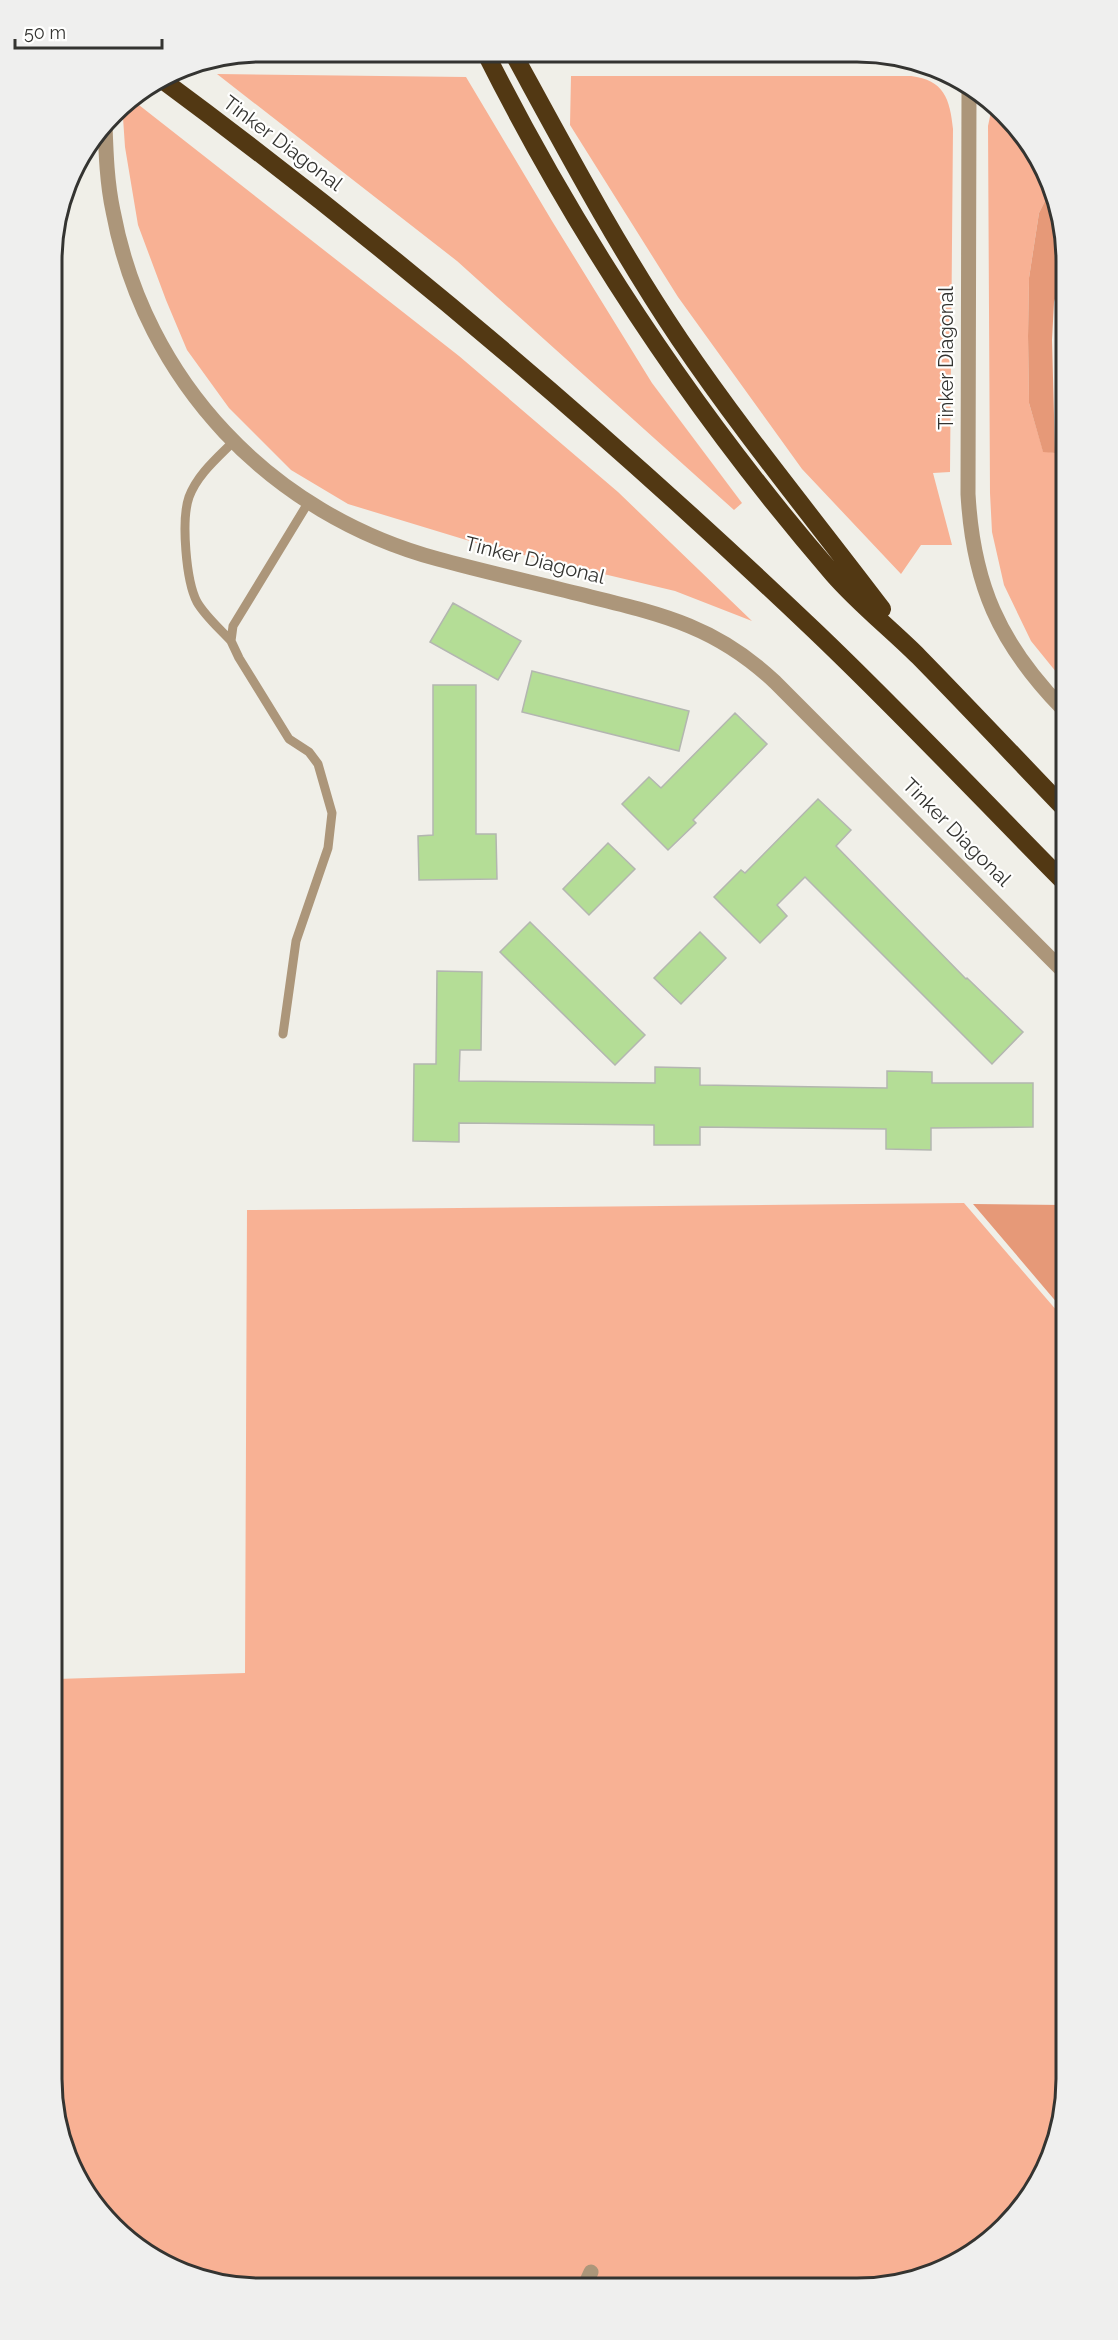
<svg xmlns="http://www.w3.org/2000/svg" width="1118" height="2340" viewBox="0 0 1118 2340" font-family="Raleway,sans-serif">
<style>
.green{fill:#f8b194}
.forest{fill:#e69978}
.building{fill:#b4dd96;stroke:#b3b6b0;stroke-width:1.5}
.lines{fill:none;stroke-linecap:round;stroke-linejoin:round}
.service{stroke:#ac967a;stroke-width:9}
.minor{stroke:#ac967a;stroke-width:15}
.tertiary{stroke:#ac967a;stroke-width:15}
.secondary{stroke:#8b6b41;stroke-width:15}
.motorway{stroke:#523813;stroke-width:18}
.labels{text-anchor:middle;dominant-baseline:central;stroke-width:4.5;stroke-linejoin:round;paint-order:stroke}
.street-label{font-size:20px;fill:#343431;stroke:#fffffe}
.rim{fill:none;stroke:#343431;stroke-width:3}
</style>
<rect width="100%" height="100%" fill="#f0efe8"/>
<path class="green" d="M 217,74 L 466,77 L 552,221 L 652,383 L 742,503 L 734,510 L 457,261 Z
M 571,76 L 911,76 C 944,80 950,99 953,129 L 950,472 L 933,473 L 952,545 L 921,545 L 901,574 L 802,469 L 678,297 L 570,125 Z
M 130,98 L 459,356 L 618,492 L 752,621 L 675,591 L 486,546 L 348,504 L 291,470 L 229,408 L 187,350 L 166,300 L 138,225 L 125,147 L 122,103 Z
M 993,102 L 1039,155 L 1052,187 L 1039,213 L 1029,278 L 1028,336 L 1029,403 L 1043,451 L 1055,453 L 1061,474 L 1061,678 L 1031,641 L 1004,585 L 992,532 L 990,493 L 988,126 Z
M 964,1203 L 1064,1319 L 1067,2094 L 1051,2159 L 1023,2207 L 974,2254 L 912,2282 L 220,2285 L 122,2237 L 79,2185 L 58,2134 L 57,1679 L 245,1673 L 247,1210 Z"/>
<path class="forest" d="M 1052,187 L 1060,206 L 1060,283 L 1054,302 L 1052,340 L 1055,453 L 1043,452 L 1029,403 L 1028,336 L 1029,278 L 1039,213 Z
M 973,1204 L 1063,1205 L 1064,1311 L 985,1218 Z"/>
<path class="building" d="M 453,603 L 521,641 L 498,680 L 430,642 Z
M 532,671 L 689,711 L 679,751 L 522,712 Z
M 433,685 L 476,685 L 476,834 L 496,834 L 497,879 L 419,880 L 418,836 L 433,835 Z
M 735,713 L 767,744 L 693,820 L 696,823 L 668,850 L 622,804 L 649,777 L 661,788 Z
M 818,799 L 851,830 L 836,846 L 966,979 L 967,978 L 1023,1032 L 992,1064 L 805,877 L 777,905 L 787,916 L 760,943 L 714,897 L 741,870 L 745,873 Z
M 608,843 L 635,869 L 589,915 L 563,889 Z
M 530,922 L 645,1035 L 615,1065 L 500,952 Z
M 700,932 L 726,958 L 681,1004 L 654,978 Z
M 437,971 L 482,972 L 481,1050 L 460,1050 L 459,1081 L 655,1083 L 655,1067 L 700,1068 L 700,1085 L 887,1088 L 887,1071 L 932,1072 L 932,1083 L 1033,1083 L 1033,1127 L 931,1128 L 931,1150 L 886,1149 L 886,1129 L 700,1127 L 700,1145 L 654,1145 L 654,1125 L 459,1123 L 459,1142 L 413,1141 L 414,1064 L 436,1064 Z"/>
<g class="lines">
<path class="service" d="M 231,641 C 220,629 205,616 197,602 C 186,581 181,520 189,497 C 197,475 217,458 233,442
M 283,1034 L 296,941 L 328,848 L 332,813 L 318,764 L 309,752 L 289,739 L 239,658 L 231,641 L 233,626 L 308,503"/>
<path class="minor" d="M 586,2283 L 591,2272"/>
<path class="tertiary" d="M 969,90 L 968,494 C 973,584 999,643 1062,708
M 105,125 C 106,154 107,183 113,211 C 145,382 271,514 438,559 C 489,573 540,584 591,597 C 665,615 718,628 775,682 L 1063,971"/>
<path class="secondary" d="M 254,52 L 460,52"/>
<path class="motorway" d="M 485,52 C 580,241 695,414 833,574 C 859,604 891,629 919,657 C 967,706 1014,756 1062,806
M 513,53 C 566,150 618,248 680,340 C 743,433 814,519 882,609
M 161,79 C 390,248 608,434 814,630 C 899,711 980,797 1062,880"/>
</g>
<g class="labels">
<g class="street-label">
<text transform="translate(283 143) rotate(37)">Tinker Diagonal</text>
<text transform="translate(946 358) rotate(-90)">Tinker Diagonal</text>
<text transform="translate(535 560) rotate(14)">Tinker Diagonal</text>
<text transform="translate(957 832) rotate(45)">Tinker Diagonal</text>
</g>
</g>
<path d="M0 0H1118V2340H0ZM261 62H857A199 199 0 0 1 1056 261V2079A199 199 0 0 1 857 2278H261A199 199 0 0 1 62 2079V261A199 199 0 0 1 261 62Z" fill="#efefee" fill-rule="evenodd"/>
<path class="rim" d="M261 62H857A199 199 0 0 1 1056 261V2079A199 199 0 0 1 857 2278H261A199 199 0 0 1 62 2079V261A199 199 0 0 1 261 62Z"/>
<path d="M15 39v9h147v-9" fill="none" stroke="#343431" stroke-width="3"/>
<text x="24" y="39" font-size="18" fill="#343431" stroke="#fffffe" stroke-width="4.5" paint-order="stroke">50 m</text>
</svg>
